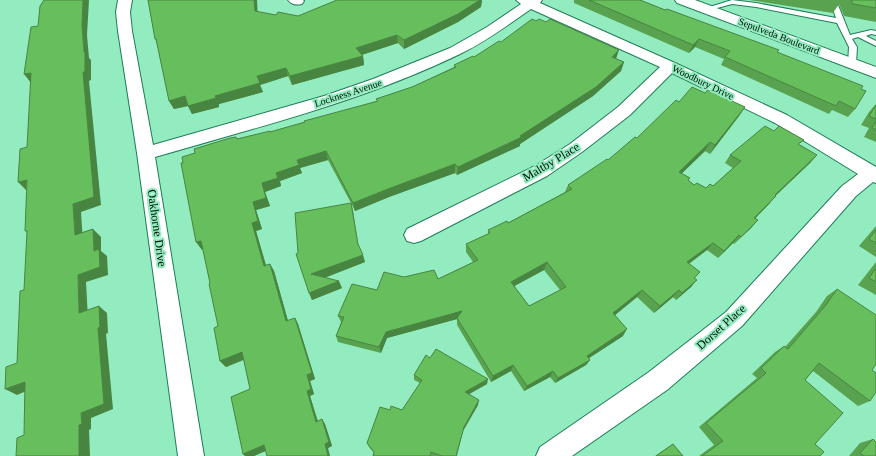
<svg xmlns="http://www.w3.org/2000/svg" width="876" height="456" viewBox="0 0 876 456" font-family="'Times New Roman',serif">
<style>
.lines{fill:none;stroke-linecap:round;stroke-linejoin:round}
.lane-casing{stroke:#1d7d57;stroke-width:2}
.street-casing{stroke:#1d7d57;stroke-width:2}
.primary-casing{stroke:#1d7d57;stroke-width:2}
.lane{fill:#fff;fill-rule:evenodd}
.street{fill:#fff;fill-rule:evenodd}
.primary{fill:#fff;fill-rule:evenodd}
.wall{fill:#59a350;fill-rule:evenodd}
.shaded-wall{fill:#488541}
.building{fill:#67be5d;stroke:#488541;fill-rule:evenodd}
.labels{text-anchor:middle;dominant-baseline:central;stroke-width:4;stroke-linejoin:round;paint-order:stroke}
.far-street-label{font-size:10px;fill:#001107;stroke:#93ecc0}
.street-label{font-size:12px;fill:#001107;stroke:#93ecc0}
</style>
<rect width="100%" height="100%" fill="#93ecc0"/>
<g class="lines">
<defs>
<path id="lane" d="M 732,0 L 756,3 L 836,18 L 830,0 L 836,0 L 850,35 L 871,30 L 876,31 L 876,35 L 871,34 L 866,36 L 876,41 L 876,46 L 858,37 L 852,39 L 857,47 L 856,64 L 852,66 L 848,64 L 849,47 L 837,23 L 756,7 L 732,4 L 706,11 L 703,9 Z"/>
<path id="street" d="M 118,0 L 132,0 L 130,12 L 132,31 L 153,145 L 324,96 L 373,79 L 450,48 L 487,27 L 521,4 L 516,0 L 542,0 L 540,3 L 675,63 L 787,115 L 876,167 L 876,183 L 873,182 L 856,196 L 742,326 L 667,390 L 572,456 L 536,456 L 540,447 L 649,372 L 726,312 L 842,186 L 858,174 L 775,123 L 672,73 L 630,115 L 582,152 L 547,176 L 421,241 L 414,243 L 407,241 L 404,235 L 407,229 L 535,166 L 570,144 L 618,107 L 660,67 L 531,9 C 508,25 485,42 460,54 C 363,101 258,127 155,157 L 204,456 L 178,456 L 137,153 L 118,31 L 116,12 Z
M 288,0 L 303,0 L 304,1 L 302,4 C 296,5 292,5 288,0 Z"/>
<path id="primary" d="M 675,0 L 695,0 L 876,67 L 876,78 L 677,3 Z"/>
</defs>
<use href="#lane" class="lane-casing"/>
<use href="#street" class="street-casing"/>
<use href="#primary" class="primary-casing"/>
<use href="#lane" class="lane"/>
<use href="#street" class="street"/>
<use href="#primary" class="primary"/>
</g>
<path class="wall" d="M 148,0 L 257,0 L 257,12 L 276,15 L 298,16 L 335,1 L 335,0 L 482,0 L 481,7 L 458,22 L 404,49 L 398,43 L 362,55 L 363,56 L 364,65 L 292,85 L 288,76 L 260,85 L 263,92 L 219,104 L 219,107 L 192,114 L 188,106 L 174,109 L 169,101 L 158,45 L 155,39 Z
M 574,0 L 640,0 L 777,53 L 861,89 L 855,109 L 848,117 L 832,110 L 829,114 L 721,65 L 724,59 L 695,47 L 689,53 L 574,3 Z
M 749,0 L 876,0 L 876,22 L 844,16 L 839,4 L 833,13 Z
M 501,42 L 616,59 L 624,62 L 621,71 L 593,96 L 520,144 L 520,146 L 457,175 L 455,173 L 389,197 L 355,211 L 351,203 L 358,245 L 365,262 L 324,278 L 342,288 L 312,300 L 298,253 L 351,203 L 328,160 L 300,168 L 302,173 L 280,181 L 281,186 L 265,192 L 270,206 L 256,210 L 262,229 L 256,231 L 266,265 L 270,264 L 274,271 L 288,321 L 295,318 L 298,324 L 315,379 L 310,381 L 314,394 L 310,396 L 318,421 L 325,424 L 332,446 L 328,448 L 266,451 L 254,456 L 245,456 L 243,454 L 250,389 L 244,360 L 226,367 L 220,361 L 218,326 L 210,283 L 203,250 L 202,250 L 183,163 L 195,153 L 237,139 L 270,132 L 377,101 L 376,99 L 412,87 L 454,67 L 454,65 L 474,57 Z
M 705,93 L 745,107 L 739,116 L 710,154 L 705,151 L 681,174 L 694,185 L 706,188 L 713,186 L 733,168 L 725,163 L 730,155 L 800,145 L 817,155 L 810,163 L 776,195 L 769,204 L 755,219 L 758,220 L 751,228 L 734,244 L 733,243 L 718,258 L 707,250 L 689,264 L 700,272 L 695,278 L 691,287 L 676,300 L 673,297 L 654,313 L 637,297 L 615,315 L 623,336 L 589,358 L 590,360 L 586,365 L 555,383 L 550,377 L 524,391 L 511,371 L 491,382 L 457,325 L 457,319 L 387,338 L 381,353 L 338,342 L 336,336 L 341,322 L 338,316 L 377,290 L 404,277 L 438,279 L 473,262 L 466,252 L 466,244 L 488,234 L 488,230 L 508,223 L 565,192 L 568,185 L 608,160 L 637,138 L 679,102 ZM 544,270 L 560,290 L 529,306 L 514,286 Z
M 876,104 L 876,142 L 864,137 L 869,128 L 861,125 L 869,112 Z
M 876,226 L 876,257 L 859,246 Z
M 876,262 L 876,295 L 858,285 Z
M 837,289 L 872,370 L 870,401 L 858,406 L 813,371 L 805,380 L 815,444 L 820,456 L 699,456 L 714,445 L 699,427 L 757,378 L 752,374 L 775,352 L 784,346 L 785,347 L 816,312 L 827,296 Z
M 430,358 L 487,384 L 469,394 L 478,405 L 463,431 L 457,456 L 373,456 L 374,453 L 369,447 L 367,443 L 390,410 L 402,410 L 420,383 L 414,380 L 414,375 Z
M 873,439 L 876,456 L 849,456 L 860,443 Z
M 673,444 L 683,456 L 655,456 Z"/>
<path class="shaded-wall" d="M 83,0 L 89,0 L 87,35 L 89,58 L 91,60 L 91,80 L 89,81 L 101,205 L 81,212 L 83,243 L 75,235 L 73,204 L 84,52 L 82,26 Z
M 254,0 L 257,0 L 258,20 L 255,11 Z
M 480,0 L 482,0 L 481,7 L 458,22 L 404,49 L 404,40 Z
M 397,35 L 398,43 L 358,56 L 356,48 Z
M 699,39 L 695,47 L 689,53 L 693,45 Z
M 619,50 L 616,59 L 612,57 Z
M 363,56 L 364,65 L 292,85 L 290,76 Z
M 624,62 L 621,71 L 593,96 L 520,144 L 520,146 L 457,175 L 458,167 L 520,136 Z
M 286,68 L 288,76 L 260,85 L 263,92 L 219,104 L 219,107 L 192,114 L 188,106 L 174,109 L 169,101 Z
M 31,73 L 31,83 L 24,74 Z
M 745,107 L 739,116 L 710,154 L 715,145 Z
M 710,142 L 705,151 L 674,181 L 679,172 Z
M 326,151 L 328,160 L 300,168 L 302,173 L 280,181 L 281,186 L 265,192 L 270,206 L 256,210 L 262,229 L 256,231 L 268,273 L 264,266 L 252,223 L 253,202 L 262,183 L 276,173 L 297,160 Z
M 817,155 L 810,163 L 768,203 L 775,195 Z
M 455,164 L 455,173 L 389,197 L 355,211 L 353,203 L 388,189 Z
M 27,180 L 26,190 L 18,182 Z
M 776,196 L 769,204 L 747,226 L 754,218 Z
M 351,203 L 353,211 L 359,251 L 358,244 Z
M 758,220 L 751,228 L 734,244 Z
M 93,229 L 101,237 L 101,251 L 107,256 L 108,275 L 86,282 L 88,319 L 79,313 L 78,275 L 94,251 Z
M 739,235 L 733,243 L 718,258 L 724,251 Z
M 201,241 L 206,248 L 202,250 L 196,242 Z
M 713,243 L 707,250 L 681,269 L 687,262 Z
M 363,255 L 365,262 L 314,282 L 311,274 Z
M 547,262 L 544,270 L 509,289 L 511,282 Z
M 270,264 L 274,271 L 290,328 L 286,321 Z
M 697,280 L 691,287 L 676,300 L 682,293 Z
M 339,281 L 342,288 L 312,300 L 309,293 Z
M 642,290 L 637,297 L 609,320 L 613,313 Z
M 679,290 L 673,297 L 654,313 L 660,306 Z
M 99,306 L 107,313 L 108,333 L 106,334 L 113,409 L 91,418 L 91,429 L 89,430 L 90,456 L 79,456 L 79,425 L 98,328 Z
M 462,311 L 461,318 L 387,338 L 381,353 L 379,347 L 386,332 Z
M 295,318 L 298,324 L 315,379 L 310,381 L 314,394 L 310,396 L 319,427 L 316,422 L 307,391 L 307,375 Z
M 627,329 L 623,336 L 583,362 L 587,356 Z
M 242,352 L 247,358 L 226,367 L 220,361 Z
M 590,360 L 586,365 L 555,383 L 558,378 Z
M 513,365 L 511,371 L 491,382 L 493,376 Z
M 553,371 L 550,377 L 524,391 L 527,386 Z
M 488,379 L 487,384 L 464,397 L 465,392 Z
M 25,382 L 36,387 L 17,395 L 5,389 Z
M 479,400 L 478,405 L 463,431 L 456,456 L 464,427 Z
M 322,419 L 325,424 L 332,446 L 328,448 L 330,456 L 328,456 L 325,444 Z
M 264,445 L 269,449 L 254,456 L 245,456 L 243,454 Z"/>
<path class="building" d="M 44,0 L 83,0 L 82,26 L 84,52 L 85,52 L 85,72 L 83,72 L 94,197 L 73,204 L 75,235 L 93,229 L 94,251 L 99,249 L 100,267 L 78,275 L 79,313 L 99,306 L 100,327 L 98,328 L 104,404 L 81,413 L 82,424 L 79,425 L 79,456 L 16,456 L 17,438 L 24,435 L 25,382 L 5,389 L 6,367 L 17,363 L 20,291 L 24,290 L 27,231 L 25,231 L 27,180 L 18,182 L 20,149 L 27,147 L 31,73 L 24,74 L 31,27 L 38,26 L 40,6 Z
M 148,0 L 254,0 L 255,11 L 276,15 L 278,12 L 298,16 L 337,0 L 480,0 L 458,14 L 404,40 L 397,35 L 356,48 L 363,56 L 290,76 L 286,68 L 257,76 L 260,83 L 215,96 L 216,98 L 188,106 L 185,96 L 169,101 L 156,39 L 155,39 Z
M 589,0 L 640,0 L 665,10 L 667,9 L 779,50 L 777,52 L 863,86 L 861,89 L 866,91 L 855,109 L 839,101 L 836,106 L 725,57 L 730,51 L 699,39 L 693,45 Z
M 851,0 L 876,0 L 876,8 L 853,4 Z
M 532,19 L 536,21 L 539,19 L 546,22 L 550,19 L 619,50 L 612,57 L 624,62 L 596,87 L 520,136 L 522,137 L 458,167 L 455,164 L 388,189 L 353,203 L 326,151 L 297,160 L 299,165 L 276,173 L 278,178 L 262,183 L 266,198 L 253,202 L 258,221 L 252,223 L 264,266 L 270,264 L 286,321 L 295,318 L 312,373 L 307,375 L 311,389 L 307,391 L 316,422 L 322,419 L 329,442 L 325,444 L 328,456 L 267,456 L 264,445 L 243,454 L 231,397 L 250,389 L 242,352 L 220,361 L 214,328 L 218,326 L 209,284 L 210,283 L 201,241 L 196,242 L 181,163 L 183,163 L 182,157 L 195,153 L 194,149 L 230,138 L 236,137 L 237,139 L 270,131 L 270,132 L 305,122 L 304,121 L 378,101 L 376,99 L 412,87 L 456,67 L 454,65 L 473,56 L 474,57 L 499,41 L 501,42 Z
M 692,87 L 705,93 L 708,90 L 745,107 L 715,145 L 710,142 L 679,172 L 690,178 L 688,180 L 694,185 L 697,183 L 706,188 L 710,184 L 713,186 L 741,161 L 730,155 L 765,126 L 774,131 L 779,126 L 804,140 L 798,144 L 817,155 L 775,195 L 776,196 L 754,218 L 758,220 L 741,237 L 739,235 L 724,251 L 713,243 L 687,262 L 700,272 L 694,278 L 697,280 L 682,293 L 679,290 L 660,306 L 642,290 L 613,313 L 627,329 L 587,356 L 590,360 L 558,378 L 553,371 L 527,386 L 513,365 L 493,376 L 457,318 L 462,311 L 386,332 L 379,347 L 336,336 L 344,317 L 338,316 L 352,284 L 377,290 L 384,272 L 404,277 L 434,270 L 438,279 L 478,260 L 466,244 L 490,233 L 488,230 L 507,221 L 508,223 L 572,189 L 568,185 L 607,159 L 608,160 L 635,137 L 637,138 L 676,100 L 679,102 ZM 547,262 L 566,287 L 529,306 L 511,282 Z
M 876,105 L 876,119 L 869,116 Z
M 876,121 L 876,130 L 872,128 Z
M 351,203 L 358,244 L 363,255 L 311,274 L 339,281 L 309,293 L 296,254 L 298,253 L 295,213 Z
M 876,230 L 876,243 L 869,239 Z
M 876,268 L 876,282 L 869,278 Z
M 837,289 L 876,315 L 876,364 L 872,370 L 876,373 L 876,392 L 870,401 L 819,363 L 805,380 L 843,413 L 815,444 L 824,452 L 820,456 L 702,456 L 723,441 L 706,423 L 766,373 L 761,368 L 784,346 L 788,349 L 826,305 Z
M 436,349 L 488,379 L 465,392 L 479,400 L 464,427 L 456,456 L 442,456 L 431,452 L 430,456 L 373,456 L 374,452 L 367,443 L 380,407 L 390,410 L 391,406 L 402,410 L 422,380 L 414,375 L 426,355 L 430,358 Z
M 873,439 L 876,442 L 876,456 L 864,456 L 860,453 Z
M 673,444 L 683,456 L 656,456 Z"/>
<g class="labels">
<g class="far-street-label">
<text transform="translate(779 36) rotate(21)">Sepulveda Boulevard</text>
<text transform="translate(703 82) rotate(26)">Woodbury Drive</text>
<text transform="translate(348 93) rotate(-18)">Lockness Avenue</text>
</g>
<g class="street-label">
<text transform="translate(551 162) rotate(-31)">Maltby Place</text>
<text transform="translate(157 228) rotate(82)">Oakhorne Drive</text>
<text transform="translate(721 327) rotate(-42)">Dorset Place</text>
</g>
</g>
</svg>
